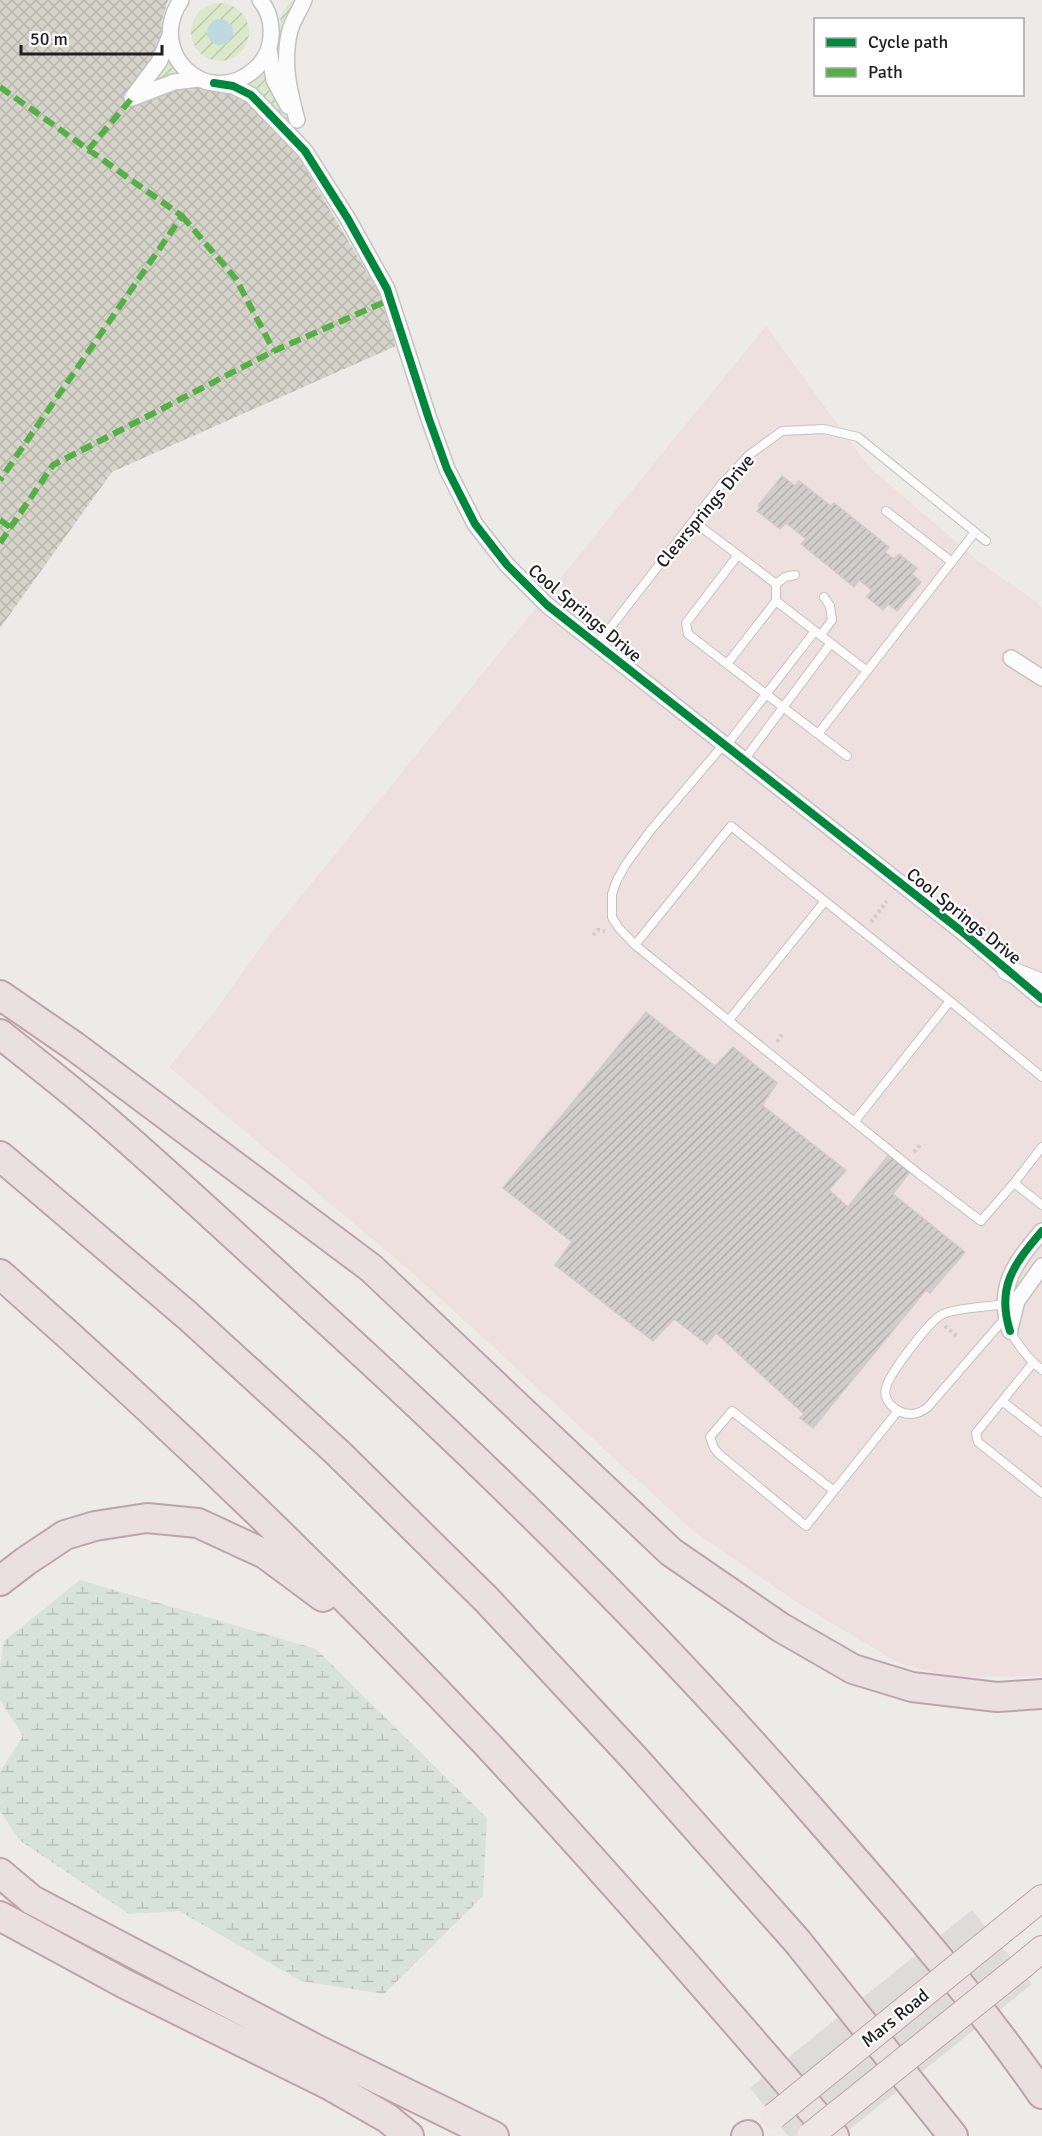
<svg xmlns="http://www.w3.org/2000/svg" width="1042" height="2136" viewBox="0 0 1042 2136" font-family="Signika,sans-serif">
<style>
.commercial{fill:#eee0df}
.construction{fill:url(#construction-cross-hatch)}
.wetland{fill:url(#wetland-marsh)}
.garden{fill:url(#garden-furrows)}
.parking{fill:#dddcdb}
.water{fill:#bfdade}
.building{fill:url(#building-hatch);stroke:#d0ccca;stroke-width:1.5}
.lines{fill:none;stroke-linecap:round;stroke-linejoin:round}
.service-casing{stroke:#c3c2c0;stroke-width:10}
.minor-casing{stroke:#c3c2c0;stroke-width:18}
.tertiary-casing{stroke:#c3c2c0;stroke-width:22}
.trunk-casing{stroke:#c0a2ad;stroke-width:28}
.motorway-casing{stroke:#c0a2ad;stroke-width:32}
.path{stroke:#d6c9c7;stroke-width:4;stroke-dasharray:3 3;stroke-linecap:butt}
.service{stroke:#fcfcfc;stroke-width:8}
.minor{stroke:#fcfcfc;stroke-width:15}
.tertiary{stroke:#fcfcfc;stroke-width:20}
.trunk{stroke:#ede6e4;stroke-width:26}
.motorway{stroke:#eae0e2;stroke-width:28}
.trunk-bridge-casing{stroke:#c0a2ad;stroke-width:28;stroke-linecap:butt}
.trunk-bridge{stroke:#ede6e4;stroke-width:26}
.quiet{stroke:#55b145;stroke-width:6;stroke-dasharray:12 6;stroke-linecap:butt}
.cycleway-casing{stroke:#fff;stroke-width:11}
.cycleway{stroke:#00873e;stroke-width:8}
.labels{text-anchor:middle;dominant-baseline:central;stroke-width:4.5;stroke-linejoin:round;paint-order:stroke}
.street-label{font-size:18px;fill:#1f1f1f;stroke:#fff}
</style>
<defs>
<pattern id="construction-cross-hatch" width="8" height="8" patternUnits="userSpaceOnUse" patternTransform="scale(1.5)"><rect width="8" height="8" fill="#d6d4ca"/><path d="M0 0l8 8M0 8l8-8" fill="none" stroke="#b7b6ad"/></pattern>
<pattern id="wetland-marsh" width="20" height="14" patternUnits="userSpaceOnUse" patternTransform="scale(1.5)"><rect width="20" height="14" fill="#d7e3da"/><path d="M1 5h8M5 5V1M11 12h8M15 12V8" fill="none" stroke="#b8c2bb"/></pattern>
<pattern id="garden-furrows" width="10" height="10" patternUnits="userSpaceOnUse" patternTransform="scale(1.5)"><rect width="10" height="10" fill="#dce8ca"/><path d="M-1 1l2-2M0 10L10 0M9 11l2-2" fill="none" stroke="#bcc7ad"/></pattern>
<pattern id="building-hatch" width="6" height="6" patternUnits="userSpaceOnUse" patternTransform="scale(1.5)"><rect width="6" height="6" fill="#d0cdcb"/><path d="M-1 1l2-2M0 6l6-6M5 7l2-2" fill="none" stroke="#b2b0ae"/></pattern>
</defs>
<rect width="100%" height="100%" fill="#edebe8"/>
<path class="commercial" d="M 766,326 L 868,466 L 982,564 L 1034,600 L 1042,608 L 1042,1676 L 949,1677 L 897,1662 L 798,1603 L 692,1530 L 417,1277 L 169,1067 L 215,1011 L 270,934 Z"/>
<path class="construction" d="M 0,0 L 168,0 L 162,20 L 161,45 L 153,94 L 193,84 L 215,90 L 228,90 L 248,100 L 296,147 L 297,154 L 378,291 L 396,346 L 112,472 L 0,628 Z"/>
<path class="wetland" d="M 80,1580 L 316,1649 L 487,1818 L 483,1896 L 384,1994 L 301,1981 L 179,1911 L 129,1914 L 19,1840 L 0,1811 L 0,1772 L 23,1736 L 0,1700 L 0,1667 L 4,1641 Z"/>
<path class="garden" d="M 293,0 L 300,0 L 281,70 L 274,57 C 276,50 279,43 280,37 C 281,17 277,16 293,0 Z
M191 32a29 29 0 1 1 58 0a29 29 0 1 1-58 0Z
M 166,57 L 180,76 L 147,85 Z
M 266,70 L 276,97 L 292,121 L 296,134 L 243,85 L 249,84 Z"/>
<path class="parking" d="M 972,1910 L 1032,1984 L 841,2136 L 788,2136 L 750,2088 Z"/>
<path class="water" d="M207 32a13 13 0 1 1 26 0a13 13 0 1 1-26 0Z"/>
<path class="building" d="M 782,476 L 795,486 L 799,481 L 831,506 L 834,503 L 889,547 L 885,552 L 894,559 L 899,554 L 917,568 L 912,574 L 921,582 L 897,611 L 888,604 L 883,610 L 867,597 L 872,590 L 859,580 L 854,587 L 801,544 L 806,539 L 786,523 L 780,529 L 757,511 L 760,507 L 758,506 Z
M 646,1012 L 715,1066 L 733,1047 L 777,1083 L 762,1105 L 846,1170 L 829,1190 L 848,1207 L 891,1152 L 913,1168 L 893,1194 L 965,1252 L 930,1293 L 926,1290 L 813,1428 L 800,1418 L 804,1414 L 716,1333 L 707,1344 L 674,1319 L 653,1341 L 555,1265 L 572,1242 L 503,1188 Z"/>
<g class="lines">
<defs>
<path id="service" d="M 886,511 L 952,562
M 693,521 L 738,555 L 686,623 L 688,634 L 818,734 L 975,532
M 738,555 L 776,584 L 776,601 L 867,671
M 776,584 L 785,577 L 795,575
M 821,635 L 832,620 L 830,606 L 824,597
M 597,645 L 721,485 L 749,455 L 782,431 L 824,429 L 858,437 L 986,541
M 727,664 L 776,601
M 818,734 L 847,756
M 724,744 L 650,831 L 626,864 L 617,880 L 612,894 L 612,917 L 618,927 L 635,945 L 919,1174 L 981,1221 L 1014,1183
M 726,746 L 815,631
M 744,760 L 831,643
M 635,945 L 731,826 L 950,1001 L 1042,1077
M 729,1020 L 825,901
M 855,1121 L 950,1001
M 1042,1147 L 1014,1183 L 1042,1205
M 1005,1304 C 989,1307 953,1308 941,1315 C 928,1323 889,1374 886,1388 C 882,1402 898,1414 911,1414 C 917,1414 923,1411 928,1407 L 1006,1317
M 1010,1331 C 1019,1347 1028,1359 1042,1370
M 1033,1363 L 976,1433 L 978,1442 L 1042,1493
M 1002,1401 L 1042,1432
M 834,1491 L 732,1411 L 710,1437 L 714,1448 L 719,1454 L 806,1526 L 897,1412"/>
<path id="minor" d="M 181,0 C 145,54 208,110 254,70 C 262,63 268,54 270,43 C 273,28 270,12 260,0
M 269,49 L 274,80 L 288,106
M 214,83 L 233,86 L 251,95 L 305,151 L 348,219 L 387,289 L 429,419 L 447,469 L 475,524 L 507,565 L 547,605 L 960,930 L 1042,999
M 135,97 L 174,82 L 199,79
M 132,98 L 159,62 L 169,38
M 297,120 C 289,90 282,62 290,30 C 293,20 300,10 304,0
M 1011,658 L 1042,678
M 1011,1325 L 1017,1301 L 1042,1266
M 1010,1331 C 996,1287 1014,1264 1042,1231"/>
<path id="tertiary" d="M 1007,970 L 1042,984"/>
<path id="trunk" d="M 999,1933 L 1042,1898
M 1024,1964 L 1042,1949"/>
<path id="motorway" d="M 0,995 L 74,1046 L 371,1268 L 671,1552 L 780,1627 L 853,1669 L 912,1687 L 997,1697 L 1042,1694
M 0,1034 C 39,1065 79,1096 116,1129 C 178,1183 238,1239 299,1295 C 471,1451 637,1612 791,1787 C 878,1886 966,1985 1042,2094
M 0,1156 L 188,1316 L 338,1453 L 487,1600 L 635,1759 L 797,1941 L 953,2136
M 0,1274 C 169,1423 331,1579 486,1743 C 605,1871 720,2003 834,2136
M 0,1581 L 26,1561 L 65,1535 L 95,1526 L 147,1518 L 198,1523 L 265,1554 L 323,1597
M 0,1873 L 32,1900 L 312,2047 L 494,2136
M 0,1916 L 125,1984 L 331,2086 L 387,2118 L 409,2136
M 746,2136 L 748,2135"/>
</defs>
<use href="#service" class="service-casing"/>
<use href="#minor" class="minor-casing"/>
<use href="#tertiary" class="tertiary-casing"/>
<use href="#trunk" class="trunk-casing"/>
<use href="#motorway" class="motorway-casing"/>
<path class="path" d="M 871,922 L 887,901
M 593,935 L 598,930 L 605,931
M 777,1042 L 783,1033
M 914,1152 L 922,1143
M 945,1326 L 957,1336"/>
<use href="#service" class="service"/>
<use href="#minor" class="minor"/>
<use href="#tertiary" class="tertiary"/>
<use href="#trunk" class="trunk"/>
<use href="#motorway" class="motorway"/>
<defs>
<path id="trunk-bridge" d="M 774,2116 L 999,1933
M 810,2136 L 1024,1964"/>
</defs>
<use href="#trunk-bridge" class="trunk-bridge-casing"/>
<use href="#trunk-bridge" class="trunk-bridge"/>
<path class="quiet" d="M 0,87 L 182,216 L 0,480
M 88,150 L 132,98
M 182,216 L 236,279 L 274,351
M 0,520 L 10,527
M 0,543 L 53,465 L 274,351 L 391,299"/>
<defs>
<path id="cycleway" d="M 214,83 L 233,86 L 251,95 L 305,151 L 348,219 L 387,289 L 429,419 L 447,469 L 475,524 L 507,565 L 547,605 L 960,930 L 1042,999
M 1010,1331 C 996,1287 1014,1264 1042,1231"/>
</defs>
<use href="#cycleway" class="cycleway-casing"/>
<use href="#cycleway" class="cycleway"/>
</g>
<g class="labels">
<g class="street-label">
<text transform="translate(705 511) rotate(-50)">Clearsprings Drive</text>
<text transform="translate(585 613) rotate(40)">Cool Springs Drive</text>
<text transform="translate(964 916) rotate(39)">Cool Springs Drive</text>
<text transform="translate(895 2018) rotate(-39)">Mars Road</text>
</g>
</g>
<rect x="814" y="18" width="210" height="78" fill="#ffffff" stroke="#a5a5a5" stroke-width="1.5"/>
<rect x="826" y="38" width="30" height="9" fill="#00873e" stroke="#a5a5a5" stroke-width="1.5"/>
<text x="868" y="48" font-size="18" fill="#1f1f1f">Cycle path</text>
<rect x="826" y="68" width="30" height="9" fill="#55b145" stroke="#a5a5a5" stroke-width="1.5"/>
<text x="868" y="78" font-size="18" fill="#1f1f1f">Path</text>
<path d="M21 45v9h141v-9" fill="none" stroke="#1f1f1f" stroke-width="3"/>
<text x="30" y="45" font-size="18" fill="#1f1f1f" stroke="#ffffff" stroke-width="4.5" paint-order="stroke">50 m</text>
</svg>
